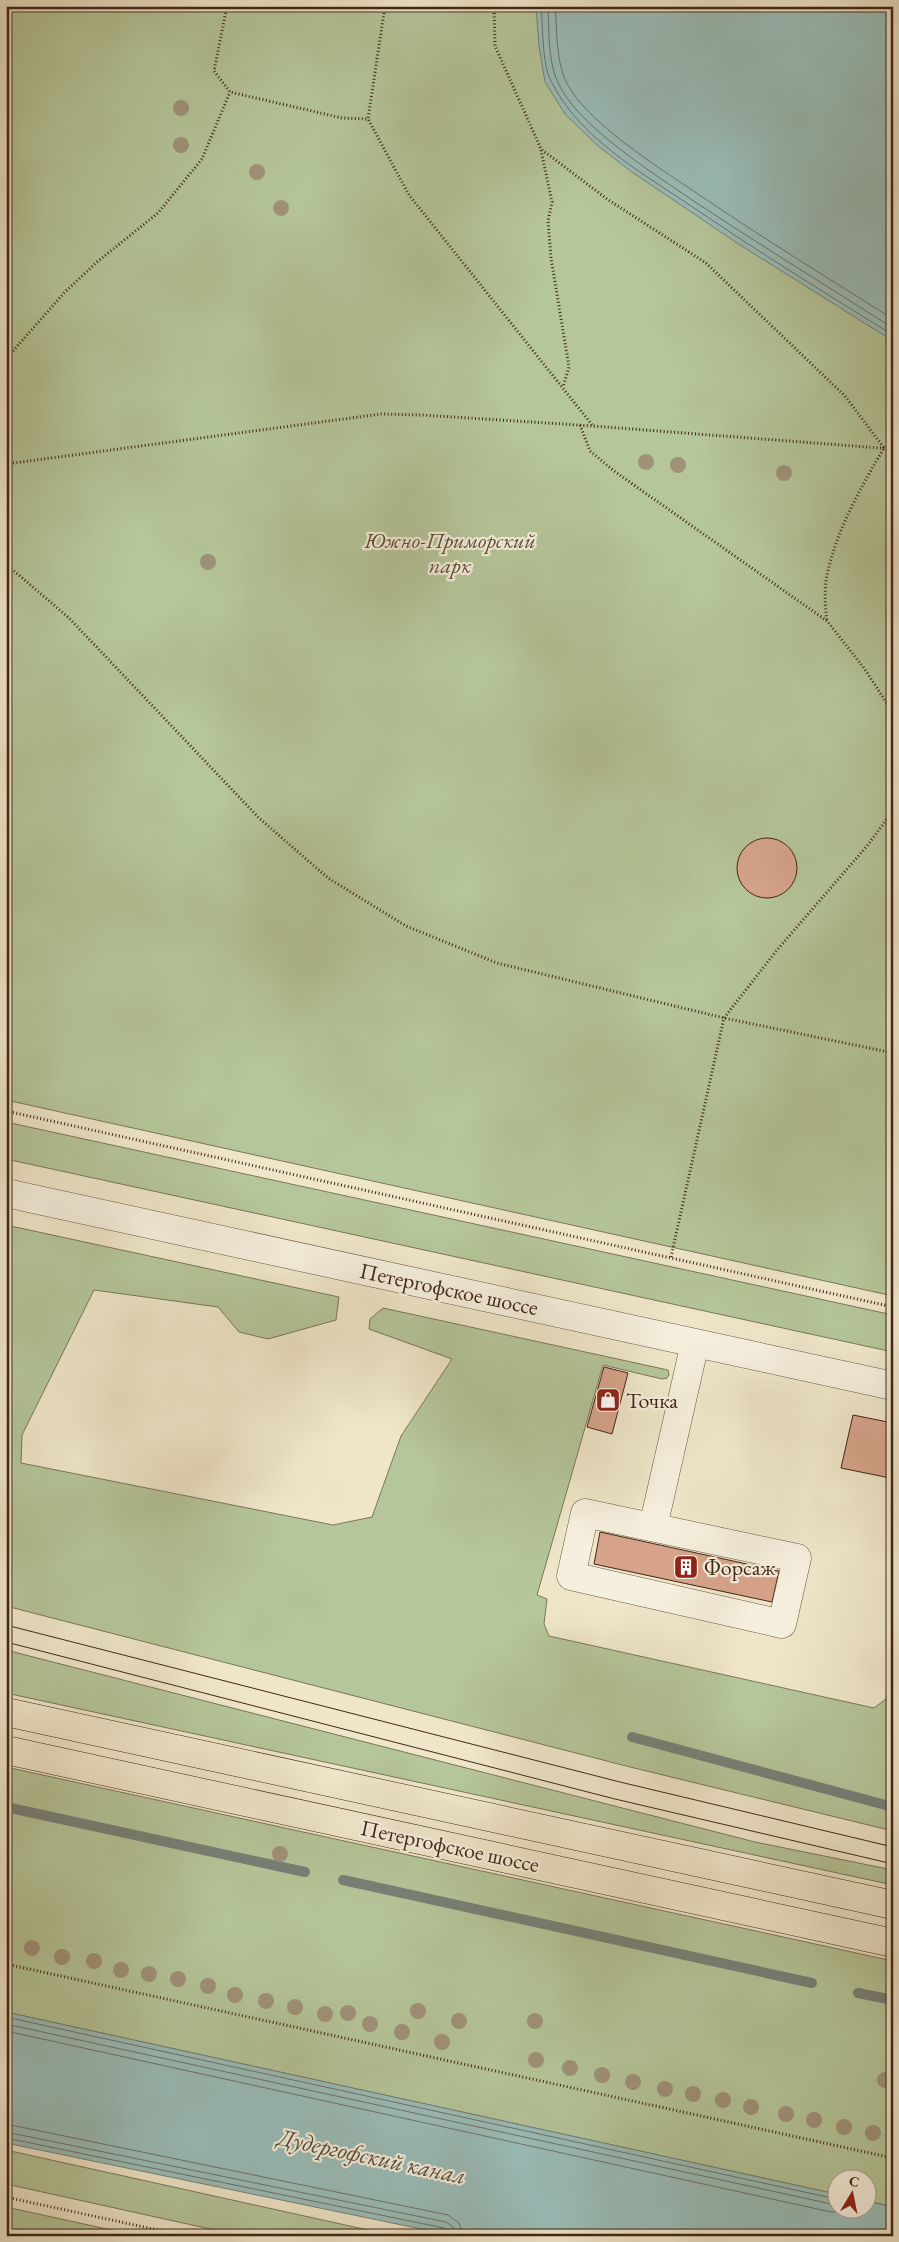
<svg xmlns="http://www.w3.org/2000/svg" width="899" height="2242" viewBox="0 0 899 2242" font-family="'EB Garamond',serif">
<style>
.green{fill:#b5c69a;stroke:#7b7658}
.water{fill:#9abeba;stroke:#768178}
.lines{fill:none;stroke-linecap:round;stroke-linejoin:round}
.shore{stroke:#6e7268;stroke-width:1}
.stream{stroke:#768178;stroke-width:10}
.building{fill:#d7a48b;stroke:#412616}
.minor-casing{stroke:#6c5643;stroke-width:29}
.major-casing{stroke:#412616;stroke-width:29}
.path{stroke:#412616;stroke-width:3;stroke-dasharray:1 2.5;stroke-linecap:butt}
.minor{stroke:#f5efdd;stroke-width:28}
.major{stroke:#efe6ca;stroke-width:28}
.tram{stroke:#412616;stroke-width:1}
.tree{fill:#9f9279}
.labels{text-anchor:middle;dominant-baseline:central;stroke-width:4.5;stroke-linejoin:round;paint-order:stroke}
.park-label{font-size:22px;font-style:italic;fill:#5e4e37;stroke:#f5efdd}
.street-label{font-size:22px;fill:#412616;stroke:#f5efdd}
.poi-label{font-size:22px;fill:#412616;stroke:#f5efdd;text-anchor:start}
.water-label{font-size:24px;font-style:italic;fill:#574c3f;stroke:#f5efdd}
</style>
<rect width="100%" height="100%" fill="#efe6ca"/>
<filter id="stains"><feTurbulence type="fractalNoise" baseFrequency=".004" numOctaves="4"/><feColorMatrix values="0 0 0 0 .2 0 0 0 0 .09 0 0 0 0 .02 0 0 0 .5 -.17"/></filter>
<radialGradient id="worn" r=".72"><stop offset=".6" stop-color="#630" stop-opacity="0"/><stop offset="1" stop-color="#630" stop-opacity=".3"/></radialGradient>
<path class="green" d="M 6,6 L 893,6 L 893,1296 L 6,1100 Z
M 6,1122 L 893,1315 L 893,1352 L 6,1159 Z
M 6,1225 L 339,1297 L 336,1320 L 268,1339 L 239,1332 L 218,1307 L 94,1290 L 22,1435 L 21,1463 L 333,1525 L 372,1517 L 401,1436 L 452,1359 L 369,1329 L 370,1319 L 383,1308 L 668,1370 L 669,1375 L 667,1378 L 662,1379 L 603,1365 L 537,1595 L 547,1599 L 544,1624 L 549,1636 L 874,1708 L 886,1699 L 891,1678 L 893,1679 L 893,1831 L 626,1766 L 6,1606 Z
M 6,1650 L 755,1842 L 893,1870 L 893,1885 L 6,1693 Z
M 6,1767 L 893,1961 L 893,2207 L 867,2201 L 866,2180 L 836,2180 L 836,2194 L 6,2012 Z
M 6,2150 L 395,2236 L 242,2236 L 6,2184 Z
M 6,2207 L 139,2236 L 6,2236 Z"/>
<path class="water" d="M 536,6 L 893,6 L 893,341 L 737,243 L 632,172 L 597,145 L 565,114 L 545,82 L 539,46 Z
M 6,2012 L 836,2194 L 836,2210 L 866,2210 L 867,2201 L 893,2207 L 893,2236 L 455,2236 L 6,2143 Z"/>
<g class="lines">
<path class="shore" d="M 541,6 C 543,26 542,65 551,81 C 579,138 641,172 691,206 C 757,251 825,293 893,335
M 548,6 C 549,28 548,58 556,78 C 573,124 655,174 695,202 C 760,245 827,286 893,328
M 555,6 C 557,28 556,53 563,74 C 577,118 663,170 701,196 C 764,239 828,278 893,319
M 6,2017 L 836,2199
M 6,2024 L 836,2205
M 6,2031 L 831,2212 L 840,2212 L 846,2210
M 6,2124 L 448,2215 L 459,2223 L 463,2236
M 6,2132 L 446,2222 L 453,2227 L 456,2236
M 6,2138 L 444,2228 L 448,2231 L 449,2236"/>
<path class="stream" d="M 632,1737 L 893,1807
M 6,1807 L 305,1872
M 343,1880 L 812,1983
M 858,1993 L 893,2000"/>
</g>
<path class="building" d="M737 868a30 30 0 1 1 60 0a30 30 0 1 1-60 0Z
M 604,1367 L 628,1373 L 612,1434 L 587,1427 Z
M 853,1415 L 893,1423 L 893,1463 L 890,1478 L 841,1468 Z
M 600,1532 L 779,1571 L 772,1602 L 594,1564 Z"/>
<g class="lines">
<defs>
<path id="minor" d="M 6,1193 L 893,1386
M 585,1513 L 797,1558 L 782,1624 L 571,1576 Z
M 653,1527 L 695,1343"/>
<path id="major" d="M 6,1712 L 893,1905
M 6,1750 L 893,1943"/>
</defs>
<use href="#minor" class="minor-casing"/>
<use href="#major" class="major-casing"/>
<path class="path" d="M 227,6 L 214,71 L 230,92 L 342,118 L 368,119
M 385,6 L 368,119 L 409,195 L 593,426
M 494,6 L 495,46 L 541,149 L 607,199 L 706,263 L 845,396 L 884,448 C 861,487 837,529 827,575 C 824,590 825,606 827,621
M 541,150 L 552,202 L 548,221 L 551,258 L 569,367 L 563,387
M 6,359 L 64,293 L 97,262 L 158,213 L 202,159 L 230,92
M 580,425 L 590,451 L 614,471 L 827,621 L 864,668 L 888,705 L 893,719
M 6,464 L 381,414 L 422,415 L 593,426 L 893,449
M 6,564 L 69,618 L 259,818 L 328,878 L 406,926 L 497,963 L 724,1018 L 893,1053
M 6,1111 L 893,1307
M 671,1257 L 724,1018 L 777,950 L 867,846 L 893,811
M 6,1964 L 893,2158
M 6,2197 L 185,2236"/>
<use href="#minor" class="minor"/>
<use href="#major" class="major"/>
<path class="tram" d="M 6,1625 L 620,1782 L 893,1847
M 6,1642 L 615,1799 L 893,1864"/>
</g>
<g class="tree">
<circle cx="181" cy="108" r="8"/>
<circle cx="181" cy="145" r="8"/>
<circle cx="257" cy="172" r="8"/>
<circle cx="281" cy="208" r="8"/>
<circle cx="646" cy="462" r="8"/>
<circle cx="678" cy="465" r="8"/>
<circle cx="784" cy="473" r="8"/>
<circle cx="208" cy="562" r="8"/>
<circle cx="280" cy="1854" r="8"/>
<circle cx="32" cy="1948" r="8"/>
<circle cx="62" cy="1957" r="8"/>
<circle cx="94" cy="1961" r="8"/>
<circle cx="121" cy="1970" r="8"/>
<circle cx="149" cy="1974" r="8"/>
<circle cx="178" cy="1979" r="8"/>
<circle cx="208" cy="1986" r="8"/>
<circle cx="235" cy="1995" r="8"/>
<circle cx="266" cy="2001" r="8"/>
<circle cx="295" cy="2007" r="8"/>
<circle cx="418" cy="2011" r="8"/>
<circle cx="348" cy="2013" r="8"/>
<circle cx="325" cy="2014" r="8"/>
<circle cx="459" cy="2021" r="8"/>
<circle cx="535" cy="2021" r="8"/>
<circle cx="370" cy="2024" r="8"/>
<circle cx="402" cy="2032" r="8"/>
<circle cx="442" cy="2042" r="8"/>
<circle cx="536" cy="2060" r="8"/>
<circle cx="570" cy="2068" r="8"/>
<circle cx="602" cy="2075" r="8"/>
<circle cx="885" cy="2080" r="8"/>
<circle cx="633" cy="2082" r="8"/>
<circle cx="665" cy="2089" r="8"/>
<circle cx="693" cy="2094" r="8"/>
<circle cx="723" cy="2100" r="8"/>
<circle cx="751" cy="2107" r="8"/>
<circle cx="786" cy="2114" r="8"/>
<circle cx="814" cy="2120" r="8"/>
<circle cx="844" cy="2127" r="8"/>
<circle cx="873" cy="2133" r="8"/>
</g>
<defs>
<symbol id="shop-square" viewBox="-11 -11 22 22"><rect x="-9" y="-9" width="18" height="18" rx="4" fill="#8f2418" stroke="#f5efdd"/><path d="M-5-2.5h2.3a2.7 3.5 0 0 1 5.4 0H5L5.5 6h-11ZM-1.5-2.5h3a1.5 2.3 0 0 0-3 0Z" fill="#fff"/></symbol>
<symbol id="building-square" viewBox="-11 -11 22 22"><rect x="-9" y="-9" width="18" height="18" rx="4" fill="#8f2418" stroke="#f5efdd"/><path d="M-4-6H4V6H1V3H-1V6H-4ZM-2.5-4.3h1.7v1.8h-1.7ZM.8-4.3h1.7v1.8H.8ZM-2.5-1h1.7V.8h-1.7ZM.8-1h1.7V.8H.8Z" fill="#fff"/></symbol>
</defs>
<g fill-rule="evenodd">
<use href="#shop-square" x="594" y="1386" width="28" height="28"/>
<use href="#building-square" x="672" y="1553" width="28" height="28"/>
</g>
<g class="labels">
<g class="park-label">
<text x="450" y="540">Южно-Приморский<tspan x="450" dy="25">парк</tspan></text>
</g>
<g class="street-label">
<text transform="translate(449 1289) rotate(12)">Петергофское шоссе</text>
<text transform="translate(450 1846) rotate(12)">Петергофское шоссе</text>
</g>
<g class="poi-label">
<text x="626" y="1400">Точка</text>
<text x="704" y="1567">Форсаж</text>
</g>
<g class="water-label">
<text transform="translate(372 2156) rotate(12)">Дудергофский канал</text>
</g>
</g>
<rect width="899" height="2242" fill="none" stroke="#efe6ca" stroke-width="25"/>
<rect x="8" y="8" width="884" height="2227" fill="none" stroke="#412616" stroke-width="2.5"/>
<rect x="12" y="12" width="874" height="2217" fill="none" stroke="#412616"/>
<g transform="translate(852 2194) rotate(10)"><circle r="24" fill="#f5efdd" stroke="#ad9f8d"/>
<path d="M0-4L9 19L0 12L-9 19Z" fill="#8f2418"/>
<text y="-8" font-size="14" font-weight="bold" text-anchor="middle" fill="#412616">С</text>
</g>
<rect width="100%" height="100%" filter="url(#stains)"/>
<rect width="100%" height="100%" fill="url(#worn)"/>
</svg>
